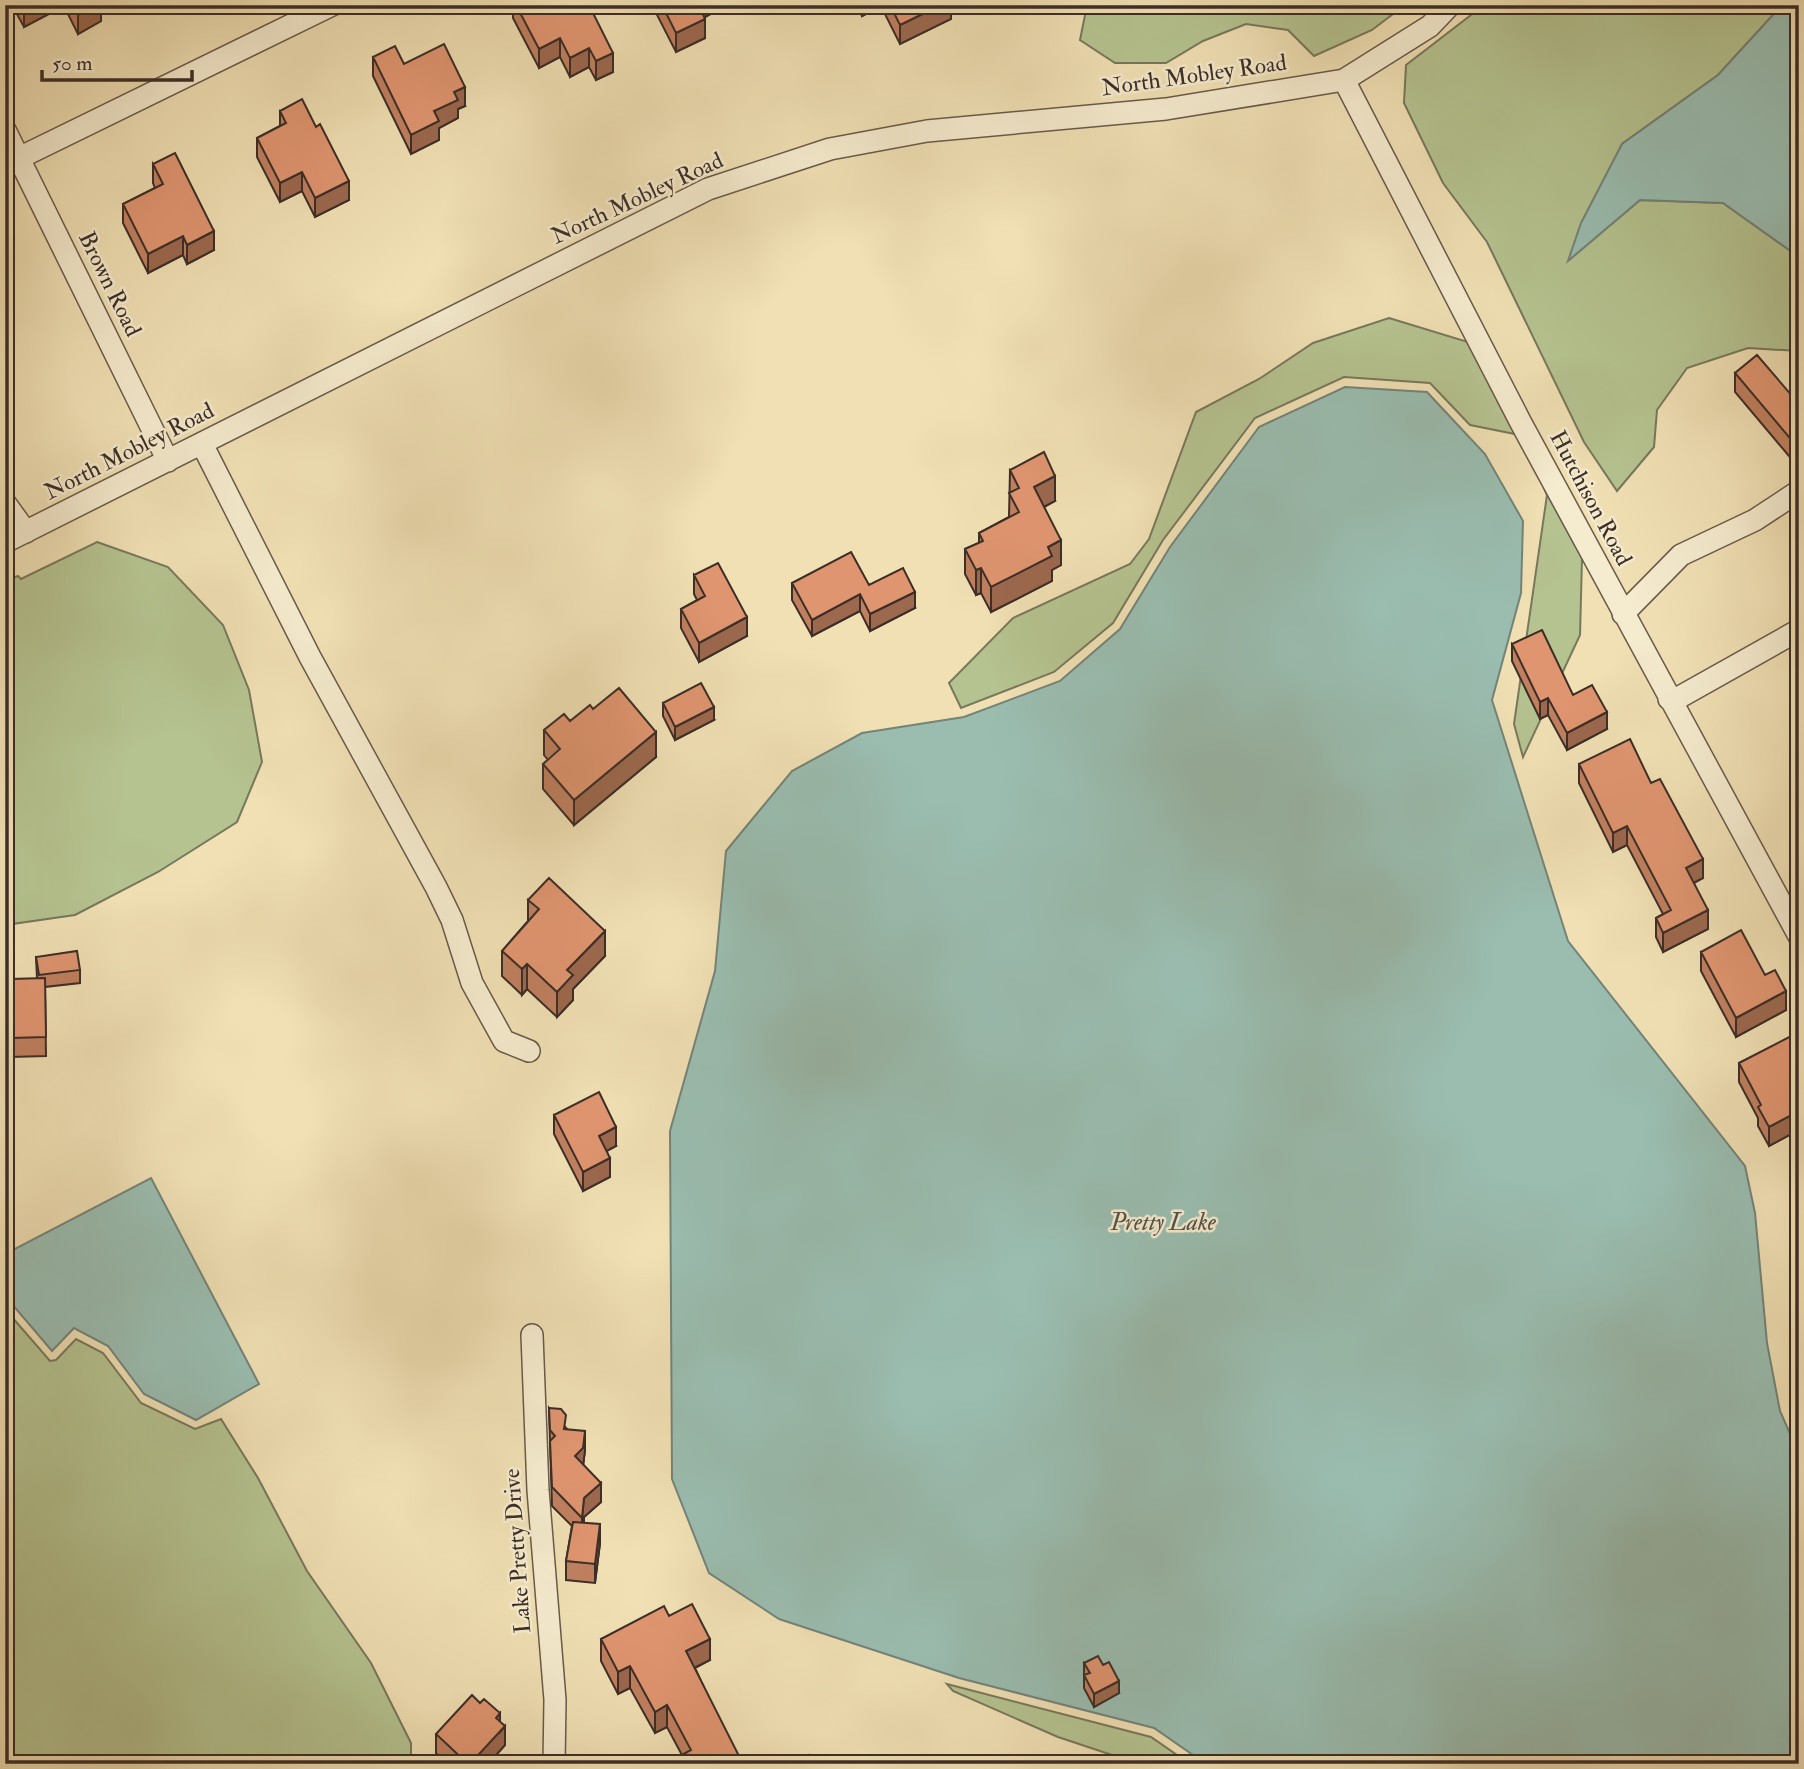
<svg xmlns="http://www.w3.org/2000/svg" width="1804" height="1769" viewBox="0 0 1804 1769" font-family="'IM FELL Double Pica',serif">
<style>
.green{fill:#b5c390;stroke:#78785c;stroke-width:2}
.water{fill:#9abdb0;stroke:#748479;stroke-width:2}
.lines{fill:none;stroke-linecap:round;stroke-linejoin:round}
.minor-casing{stroke:#695a4a;stroke-width:24}
.minor{stroke:#f5ebce;stroke-width:21}
.wall{fill:#c08060;stroke:#3c2e27;stroke-width:2}
.shaded-wall{fill:#9c684e;stroke:#3c2e27;stroke-width:2}
.building{fill:#df9570;stroke:#3c2e27;stroke-width:2}
.labels{text-anchor:middle;dominant-baseline:central;stroke-width:5;stroke-linejoin:round;paint-order:stroke}
.street-label{font-size:23px;fill:#3c2e27;stroke:#f5ebce}
.water-label{font-size:24px;font-style:italic;fill:#545249;stroke:#f5ebce}
</style>
<rect width="100%" height="100%" fill="#f0e0b4"/>
<filter id="stains"><feTurbulence type="fractalNoise" baseFrequency=".00286" numOctaves="4"/><feColorMatrix values="0 0 0 0 .2 0 0 0 0 .09 0 0 0 0 .02 0 0 0 .5 -.17"/></filter>
<radialGradient id="worn" r=".72"><stop offset=".6" stop-color="#630" stop-opacity="0"/><stop offset="1" stop-color="#630" stop-opacity=".3"/></radialGradient>
<path class="green" d="M 1087,5 L 1405,5 L 1372,30 L 1314,56 L 1288,30 L 1246,24 L 1203,41 L 1166,63 L 1115,63 L 1080,40 Z
M 1484,5 L 1782,5 L 1718,75 L 1622,144 L 1569,260 L 1640,200 L 1723,203 L 1799,257 L 1799,351 L 1748,348 L 1687,368 L 1657,410 L 1654,447 L 1617,491 L 1584,442 L 1487,242 L 1443,183 L 1404,103 L 1406,65 Z
M 1389,318 L 1468,342 L 1515,434 L 1470,425 L 1430,383 L 1344,377 L 1255,418 L 1163,540 L 1113,623 L 1054,672 L 961,708 L 949,683 L 1013,618 L 1130,564 L 1149,539 L 1196,412 L 1259,379 L 1313,343 Z
M 1544,488 L 1582,558 L 1580,635 L 1523,757 L 1514,724 L 1547,495 Z
M 97,542 L 168,567 L 223,625 L 249,690 L 262,762 L 237,822 L 158,872 L 75,915 L 5,925 L 5,581 L 18,576 L 21,579 Z
M 5,1309 L 50,1361 L 56,1360 L 76,1339 L 103,1353 L 141,1403 L 195,1429 L 221,1419 L 258,1478 L 307,1571 L 371,1663 L 411,1743 L 411,1764 L 5,1764 Z
M 947,1684 L 1151,1737 L 1190,1764 L 1139,1764 L 1058,1737 L 953,1691 Z"/>
<path class="water" d="M 1782,5 L 1799,5 L 1799,257 L 1723,203 L 1640,200 L 1568,261 L 1581,223 L 1622,144 L 1718,75 Z
M 1345,387 L 1427,392 L 1485,454 L 1523,521 L 1521,593 L 1492,700 L 1568,941 L 1745,1166 L 1755,1213 L 1767,1343 L 1780,1411 L 1799,1454 L 1799,1764 L 1206,1764 L 1154,1728 L 959,1678 L 779,1619 L 709,1573 L 672,1479 L 670,1131 L 715,971 L 726,851 L 792,771 L 862,733 L 964,717 L 1060,681 L 1120,629 L 1170,547 L 1259,427 Z
M 151,1178 L 259,1384 L 196,1420 L 144,1394 L 108,1346 L 74,1328 L 52,1351 L 5,1296 L 5,1254 Z"/>
<g class="lines">
<defs>
<path id="minor" d="M 1344,80 L 1521,423 L 1799,936
M 5,130 L 168,461
M 19,158 L 332,5
M 202,444 L 310,657 L 436,887 L 452,920 L 472,983 L 504,1041 L 529,1051
M 5,503 L 26,532
M 5,542 L 708,189 L 830,149 L 927,131 L 1166,109 L 1344,80 L 1430,26 L 1450,5
M 1623,614 L 1681,555 L 1755,520 L 1799,491
M 1669,699 L 1678,698 L 1799,630
M 532,1335 L 538,1490 L 555,1700 L 554,1764"/>
</defs>
<use href="#minor" class="minor-casing"/>
<use href="#minor" class="minor"/>
</g>
<path class="wall" d="M 12,5 L 101,5 L 101,21 L 78,34 L 64,6 L 24,27 Z
M 513,5 L 589,5 L 613,72 L 596,80 L 589,67 L 570,77 L 560,57 L 539,68 L 513,18 Z
M 652,5 L 727,5 L 705,17 L 705,38 L 676,52 Z
M 857,5 L 951,5 L 951,19 L 900,44 L 881,6 L 862,16 Z
M 373,57 L 404,64 L 465,106 L 458,109 L 458,118 L 439,128 L 439,140 L 411,154 L 373,76 Z
M 280,111 L 316,127 L 349,200 L 315,217 L 302,191 L 280,202 L 257,157 L 257,138 L 280,126 Z
M 153,164 L 214,250 L 187,264 L 183,255 L 148,273 L 123,223 L 123,204 L 155,188 L 153,183 Z
M 1735,373 L 1799,404 L 1799,458 L 1794,462 L 1735,392 Z
M 1010,470 L 1055,501 L 1044,507 L 1061,565 L 1052,570 L 1052,581 L 991,612 L 981,593 L 976,595 L 965,574 L 965,549 L 979,543 L 979,533 L 1009,517 Z
M 694,575 L 747,636 L 699,662 L 681,628 L 681,609 L 697,600 L 694,594 Z
M 792,583 L 869,585 L 915,608 L 870,631 L 860,611 L 812,636 L 792,600 Z
M 1512,644 L 1573,695 L 1607,729 L 1567,750 L 1548,715 L 1540,719 L 1512,661 Z
M 663,703 L 714,720 L 675,740 L 663,716 Z
M 593,709 L 656,757 L 574,825 L 543,789 L 543,764 L 548,760 L 544,755 L 544,730 L 570,721 Z
M 1579,764 L 1651,783 L 1703,878 L 1694,883 L 1708,929 L 1663,952 L 1656,937 L 1656,918 L 1663,914 L 1627,845 L 1613,852 L 1579,783 Z
M 528,900 L 605,956 L 573,989 L 573,1000 L 557,1017 L 527,989 L 522,995 L 502,976 L 502,951 L 528,921 Z
M 1701,952 L 1765,975 L 1786,1010 L 1736,1037 L 1701,971 Z
M 36,957 L 80,970 L 80,983 L 45,987 L 46,1056 L 11,1057 L 10,998 L 37,978 Z
M 1799,1033 L 1799,1130 L 1769,1146 L 1758,1126 L 1758,1118 L 1739,1082 L 1739,1063 Z
M 554,1115 L 616,1146 L 607,1151 L 610,1177 L 583,1191 L 554,1134 Z
M 549,1408 L 585,1450 L 583,1465 L 601,1502 L 584,1517 L 584,1523 L 600,1543 L 595,1583 L 566,1580 L 566,1561 L 572,1526 L 552,1506 Z
M 669,1616 L 710,1660 L 695,1668 L 739,1764 L 682,1755 L 667,1727 L 655,1733 L 630,1688 L 618,1694 L 601,1661 L 601,1639 Z
M 1084,1663 L 1119,1693 L 1094,1707 L 1084,1688 Z
M 500,1722 L 505,1745 L 488,1764 L 447,1764 L 436,1753 L 436,1734 Z"/>
<path class="shaded-wall" d="M 29,5 L 64,5 L 64,6 L 24,27 L 24,8 Z
M 96,5 L 101,5 L 101,21 L 78,34 L 78,15 Z
M 697,5 L 727,5 L 697,21 Z
M 862,5 L 881,5 L 881,6 L 862,16 Z
M 941,5 L 951,5 L 951,19 L 900,44 L 900,25 Z
M 705,19 L 705,38 L 676,52 L 676,33 Z
M 560,38 L 560,57 L 539,68 L 539,49 Z
M 589,48 L 589,67 L 570,77 L 570,58 Z
M 613,53 L 613,72 L 596,80 L 596,61 Z
M 465,87 L 465,106 L 458,109 L 458,118 L 439,128 L 439,140 L 411,154 L 411,135 L 454,92 Z
M 302,172 L 302,191 L 280,202 L 280,183 Z
M 349,181 L 349,200 L 315,217 L 315,198 Z
M 214,231 L 214,250 L 187,264 L 187,245 Z
M 183,236 L 183,255 L 148,273 L 148,254 Z
M 1799,439 L 1799,458 L 1794,462 L 1794,443 Z
M 1055,476 L 1055,501 L 1034,512 L 1034,487 Z
M 1061,540 L 1061,565 L 1052,570 L 1052,581 L 991,612 L 991,587 L 1048,547 Z
M 981,568 L 981,593 L 976,595 L 976,570 Z
M 915,592 L 915,608 L 870,631 L 870,614 Z
M 860,594 L 860,611 L 812,636 L 812,620 Z
M 747,617 L 747,636 L 699,662 L 699,643 Z
M 1548,698 L 1548,715 L 1540,719 L 1540,702 Z
M 714,707 L 714,720 L 675,740 L 675,727 Z
M 1607,712 L 1607,729 L 1567,750 L 1567,733 Z
M 656,732 L 656,757 L 574,825 L 574,800 Z
M 1627,826 L 1627,845 L 1613,852 L 1613,833 Z
M 1703,859 L 1703,878 L 1686,887 L 1686,868 Z
M 1708,910 L 1708,929 L 1663,952 L 1663,933 Z
M 605,931 L 605,956 L 573,989 L 573,1000 L 557,1017 L 557,992 L 567,970 Z
M 527,964 L 527,989 L 522,995 L 522,969 Z
M 1786,991 L 1786,1010 L 1736,1037 L 1736,1018 Z
M 1799,1111 L 1799,1130 L 1769,1146 L 1769,1127 Z
M 616,1127 L 616,1146 L 599,1155 L 599,1136 Z
M 610,1158 L 610,1177 L 583,1191 L 583,1172 Z
M 585,1431 L 585,1450 L 583,1467 L 575,1456 Z
M 601,1483 L 601,1502 L 584,1517 L 582,1537 L 582,1518 L 584,1498 Z
M 600,1524 L 600,1543 L 595,1583 L 595,1564 Z
M 710,1639 L 710,1660 L 686,1672 L 686,1651 Z
M 630,1666 L 630,1688 L 618,1694 L 618,1672 Z
M 1119,1681 L 1119,1693 L 1094,1707 L 1094,1694 Z
M 667,1705 L 667,1727 L 655,1733 L 655,1712 Z
M 500,1713 L 500,1732 L 505,1726 L 505,1745 L 488,1764 L 470,1764 L 496,1718 Z
M 739,1756 L 739,1764 L 723,1764 Z"/>
<path class="building" d="M 73,5 L 96,5 L 78,15 Z
M 516,5 L 589,5 L 613,53 L 596,61 L 589,48 L 570,58 L 560,38 L 539,49 Z
M 662,5 L 699,5 L 705,19 L 676,33 Z
M 890,5 L 941,5 L 900,25 Z
M 444,44 L 465,87 L 454,92 L 458,100 L 434,111 L 439,121 L 411,135 L 373,57 L 395,46 L 404,64 Z
M 302,99 L 316,127 L 320,124 L 349,181 L 315,198 L 302,172 L 280,183 L 257,138 L 286,123 L 280,111 Z
M 175,153 L 214,231 L 187,245 L 183,236 L 148,254 L 123,204 L 163,184 L 153,164 Z
M 1757,355 L 1799,404 L 1799,439 L 1794,443 L 1735,373 Z
M 1044,452 L 1055,476 L 1034,487 L 1061,540 L 1048,547 L 1052,556 L 991,587 L 981,568 L 976,570 L 965,549 L 983,541 L 979,533 L 1019,512 L 1009,493 L 1019,488 L 1010,470 Z
M 851,552 L 869,585 L 903,568 L 915,592 L 870,614 L 860,594 L 812,620 L 792,583 Z
M 718,563 L 747,617 L 699,643 L 681,609 L 705,596 L 694,575 Z
M 1542,630 L 1573,695 L 1592,685 L 1607,712 L 1567,733 L 1548,698 L 1540,702 L 1512,644 Z
M 701,683 L 714,707 L 675,727 L 663,703 Z
M 619,688 L 656,732 L 574,800 L 543,764 L 560,749 L 544,730 L 564,714 L 570,721 L 590,705 L 593,709 Z
M 1630,739 L 1651,783 L 1660,779 L 1703,859 L 1686,868 L 1708,910 L 1663,933 L 1656,918 L 1671,910 L 1627,826 L 1613,833 L 1579,764 Z
M 549,878 L 605,931 L 567,970 L 573,975 L 557,992 L 527,964 L 522,969 L 502,951 L 539,909 L 528,900 Z
M 1741,930 L 1765,975 L 1775,970 L 1786,991 L 1736,1018 L 1701,952 Z
M 77,951 L 80,970 L 39,975 L 36,957 Z
M 45,978 L 46,1037 L 11,1038 L 10,979 Z
M 1799,1032 L 1799,1111 L 1769,1127 L 1758,1107 L 1761,1105 L 1739,1063 Z
M 599,1092 L 616,1127 L 599,1136 L 610,1158 L 583,1172 L 554,1115 Z
M 549,1408 L 561,1409 L 566,1415 L 564,1429 L 585,1431 L 583,1448 L 575,1456 L 601,1483 L 584,1498 L 582,1518 L 552,1487 L 550,1441 L 555,1436 L 550,1430 Z
M 573,1522 L 600,1524 L 595,1564 L 566,1561 Z
M 692,1604 L 710,1639 L 686,1651 L 739,1756 L 723,1764 L 665,1764 L 691,1750 L 667,1705 L 655,1712 L 630,1666 L 618,1672 L 601,1639 L 664,1606 L 669,1616 Z
M 1098,1656 L 1103,1665 L 1109,1662 L 1119,1681 L 1094,1694 L 1084,1675 L 1090,1673 L 1084,1663 Z
M 472,1695 L 480,1703 L 484,1699 L 500,1713 L 496,1718 L 505,1726 L 470,1764 L 468,1764 L 436,1734 Z
M 809,1755 L 813,1764 L 793,1764 Z
M 824,1760 L 826,1764 L 817,1764 Z"/>
<g class="labels">
<g class="street-label">
<text transform="translate(1194 75) rotate(-8)">North Mobley Road</text>
<text transform="translate(637 198) rotate(-25)">North Mobley Road</text>
<text transform="translate(110 284) rotate(64)">Brown Road</text>
<text transform="translate(129 451) rotate(-27)">North Mobley Road</text>
<text transform="translate(1591 498) rotate(62)">Hutchison Road</text>
<text transform="translate(517 1551) rotate(-94)">Lake Pretty Drive</text>
</g>
<g class="water-label">
<text x="1163" y="1222">Pretty Lake</text>
</g>
</g>
<rect width="1804" height="1769" fill="none" stroke="#f0e0b4" stroke-width="28"/>
<rect x="7" y="7" width="1790" height="1755" fill="none" stroke="#3c2e27" stroke-width="3.5"/>
<rect x="14" y="14" width="1776" height="1741" fill="none" stroke="#3c2e27" stroke-width="2"/>
<path d="M42 70v10h150v-10" fill="none" stroke="#3c2e27" stroke-width="3.5"/>
<text x="52" y="70" font-size="21" fill="#3c2e27" stroke="#f5ebce" stroke-width="5" paint-order="stroke">50 m</text>
<rect width="100%" height="100%" filter="url(#stains)"/>
<rect width="100%" height="100%" fill="url(#worn)"/>
</svg>
